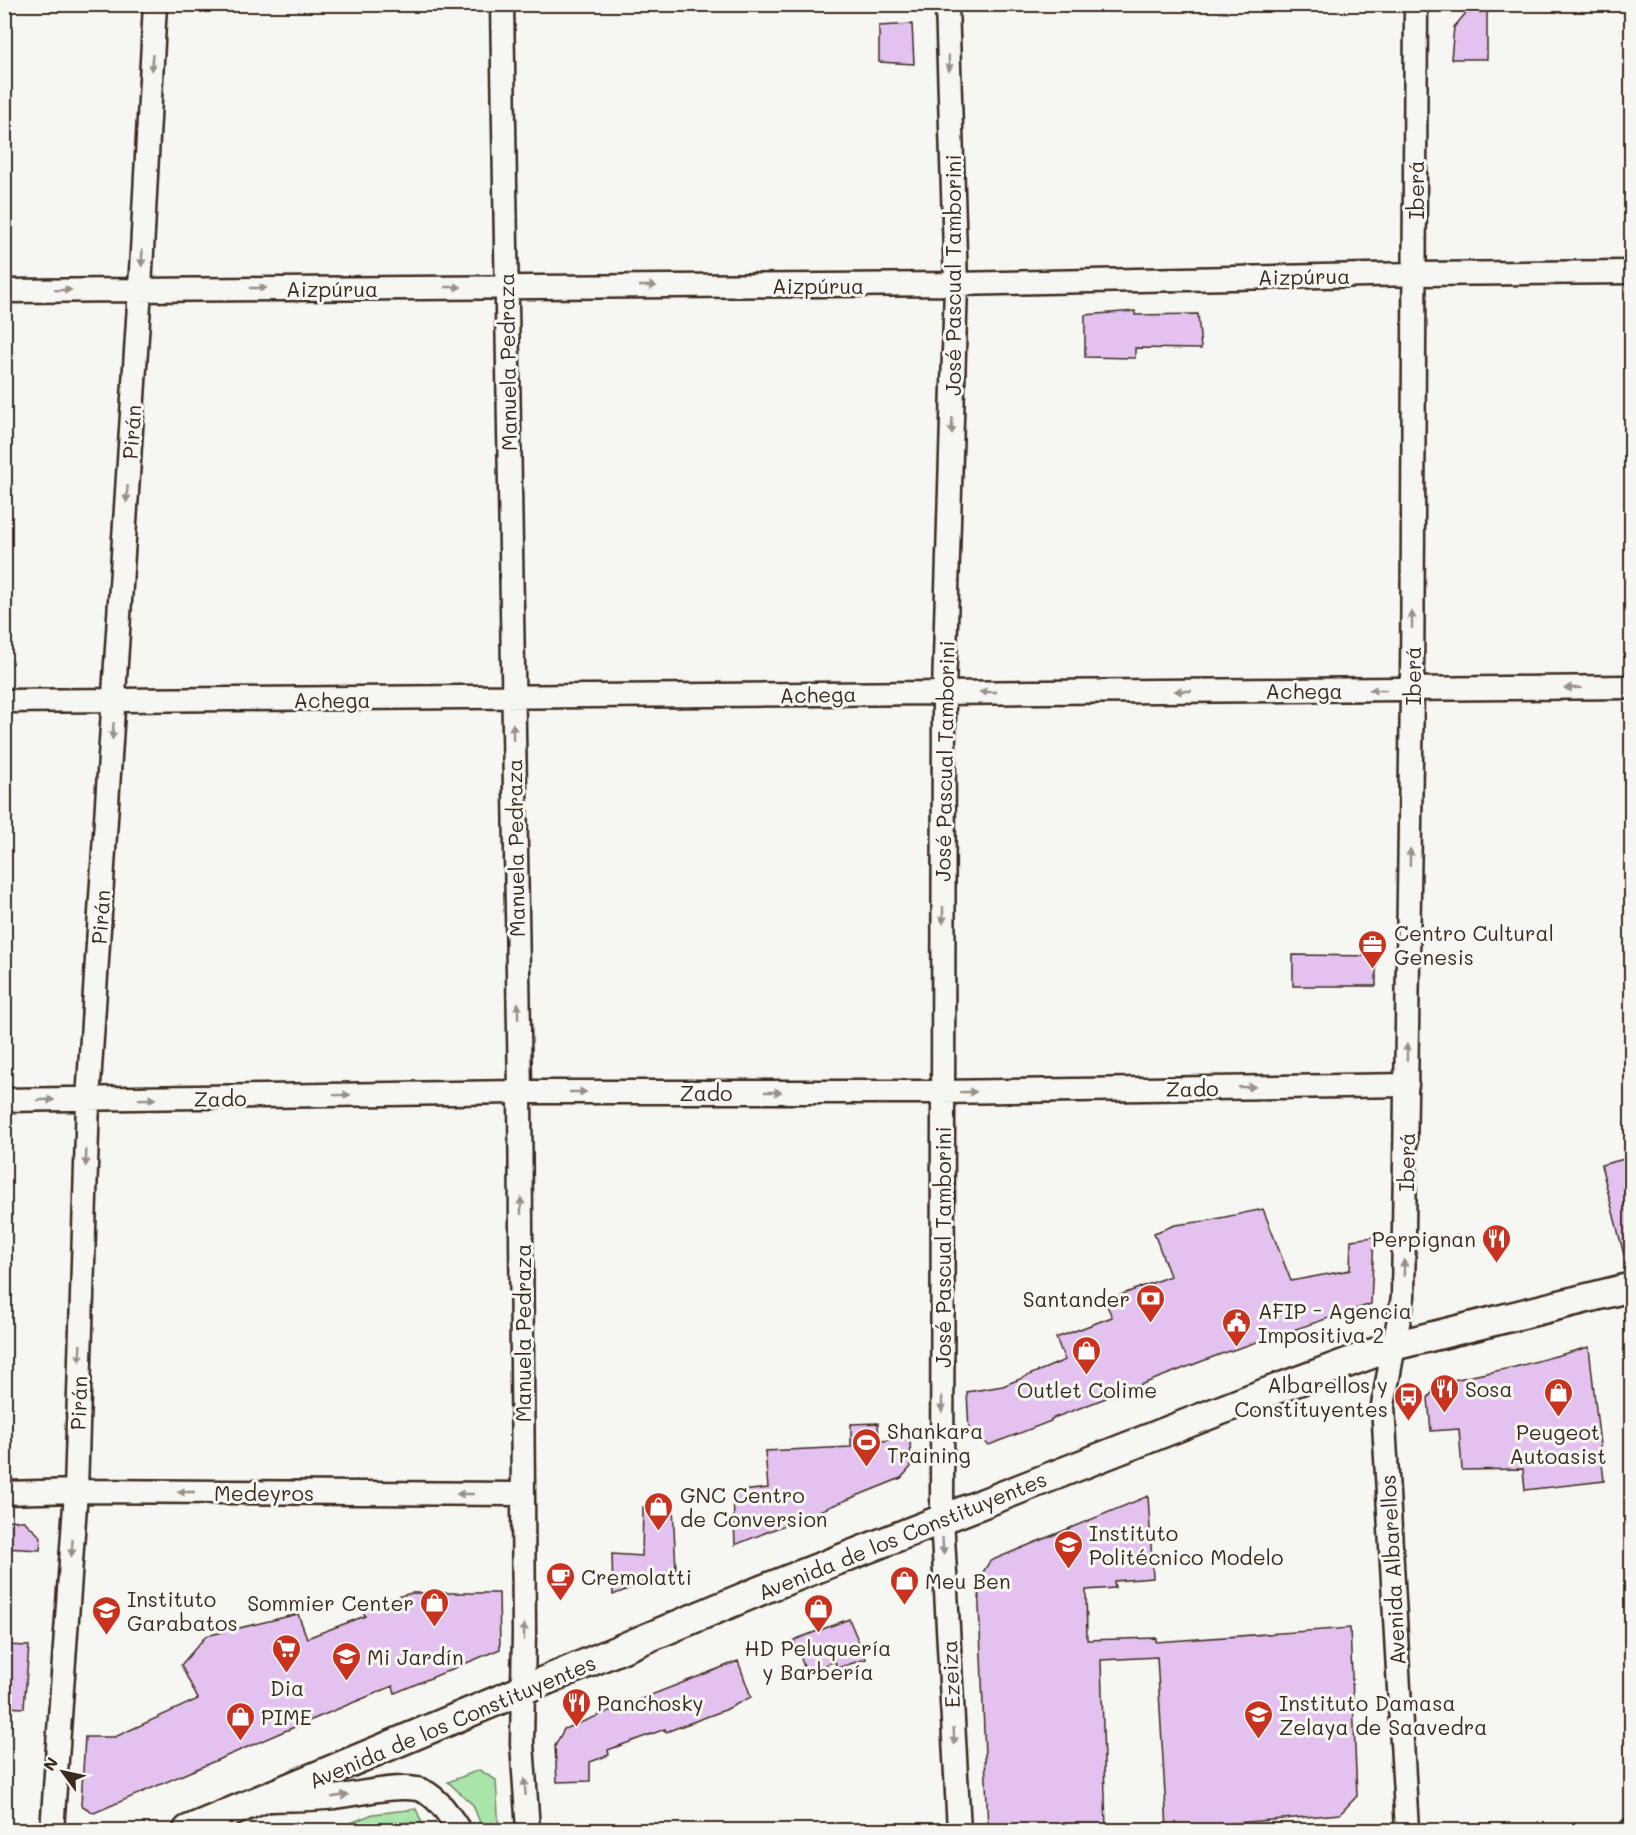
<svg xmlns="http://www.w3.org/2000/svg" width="1636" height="1835" viewBox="0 0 1636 1835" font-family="Mali,sans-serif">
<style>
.green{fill:#a9e4aa;stroke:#728764;stroke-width:1.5}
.building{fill:#e3c2ef;stroke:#3b2a1e;stroke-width:1.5}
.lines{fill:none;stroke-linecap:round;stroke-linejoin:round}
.minor-casing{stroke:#3b2a1e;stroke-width:27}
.major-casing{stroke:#3b2a1e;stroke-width:33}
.minor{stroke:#f6f6f2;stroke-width:22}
.major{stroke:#f6f6f2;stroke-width:28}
.oneway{fill:#989088}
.labels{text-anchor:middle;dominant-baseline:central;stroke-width:6;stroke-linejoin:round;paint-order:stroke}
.street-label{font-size:21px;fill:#3b2a1e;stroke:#f6f6f2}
.poi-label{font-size:21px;fill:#3b2a1e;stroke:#f6f6f2;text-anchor:start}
</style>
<rect width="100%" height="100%" fill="#f6f6f2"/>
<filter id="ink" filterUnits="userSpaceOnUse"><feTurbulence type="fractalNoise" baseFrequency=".0167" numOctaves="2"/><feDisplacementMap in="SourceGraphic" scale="12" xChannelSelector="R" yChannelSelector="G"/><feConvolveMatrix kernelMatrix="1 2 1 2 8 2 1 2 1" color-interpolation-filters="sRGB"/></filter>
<g filter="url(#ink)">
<path class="green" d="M 479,1770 L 496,1780 L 499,1830 L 483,1830 L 473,1805 L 448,1782 Z
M 416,1809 L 425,1830 L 412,1830 L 408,1822 L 387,1830 L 333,1830 L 373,1814 Z"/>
<path class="building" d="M 1487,11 L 1487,59 L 1451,59 L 1454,27 L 1466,13 Z
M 912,24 L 914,64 L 879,62 L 879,26 Z
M 1135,311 L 1135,315 L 1198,314 L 1201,349 L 1135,348 L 1135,358 L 1085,357 L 1085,315 Z
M 1293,955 L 1376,956 L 1376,986 L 1293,986 Z
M 1632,1157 L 1632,1258 L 1625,1259 L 1601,1165 Z
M 1263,1209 L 1291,1281 L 1350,1270 L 1351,1240 L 1374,1237 L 1371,1304 L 1221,1354 L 1051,1419 L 1051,1421 L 989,1445 L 969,1431 L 967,1392 L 1003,1386 L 1065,1360 L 1056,1338 L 1112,1317 L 1105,1301 L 1170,1276 L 1154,1233 L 1175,1225 L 1206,1221 Z
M 1589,1347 L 1604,1481 L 1525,1490 L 1523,1469 L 1462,1470 L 1459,1429 L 1431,1431 L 1428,1398 L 1439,1383 L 1515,1367 Z
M 878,1423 L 879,1441 L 910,1439 L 911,1467 L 901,1478 L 735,1545 L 733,1492 L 768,1488 L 765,1451 L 851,1447 L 851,1424 Z
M 1148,1496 L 1153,1578 L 1114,1581 L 1115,1588 L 1086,1590 L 1087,1640 L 1156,1638 L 1156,1642 L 1350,1628 L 1357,1796 L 1340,1814 L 1167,1829 L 1157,1657 L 1101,1660 L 1106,1830 L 988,1830 L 978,1580 L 990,1561 Z
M 673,1506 L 676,1570 L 613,1595 L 612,1554 L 642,1556 L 643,1507 Z
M 4,1520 L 24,1521 L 41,1537 L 40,1550 L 4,1548 Z
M 412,1593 L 499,1593 L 500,1649 L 395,1693 L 393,1686 L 280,1733 L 94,1813 L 81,1805 L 85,1737 L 115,1737 L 198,1699 L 181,1665 L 206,1636 L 298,1614 L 307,1638 L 365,1616 L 361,1606 Z
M 849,1619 L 866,1659 L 837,1668 L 835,1661 L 806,1672 L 794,1640 Z
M 4,1645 L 29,1646 L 24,1708 L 4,1707 Z
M 738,1661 L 751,1697 L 725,1710 L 666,1732 L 665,1729 L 608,1750 L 609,1755 L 590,1762 L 590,1781 L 557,1782 L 555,1746 L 564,1729 Z"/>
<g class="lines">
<defs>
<path id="minor" d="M 502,4 L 520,1092 L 524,1632 L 522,1743 L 528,1830
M 947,4 L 956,284 L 944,692 L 942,1518 L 959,1830
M 4,291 L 956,284 L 1415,274 L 1632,272
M 4,701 L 1632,687
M 4,1100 L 520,1092 L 942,1092 L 1407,1085
M 4,1493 L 76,1491 L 523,1494
M 269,1800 C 291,1799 313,1800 334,1797 C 359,1794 393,1785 417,1789 C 436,1793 449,1815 459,1830
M 52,1830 L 76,1491 L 88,1100 L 140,289 L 155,4
M 1407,1830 L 1383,1405 L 1403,1297 L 1412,690 L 1416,4
M 1631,1830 L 1632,1830"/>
<path id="major" d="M 188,1830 L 764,1589 L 1252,1398 L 1393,1346 L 1632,1287"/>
</defs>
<use href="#minor" class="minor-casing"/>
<use href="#major" class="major-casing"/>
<use href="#minor" class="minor"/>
<use href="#major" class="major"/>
</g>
<defs><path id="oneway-solid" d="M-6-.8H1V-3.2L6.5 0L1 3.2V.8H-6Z" transform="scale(1.5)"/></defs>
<g class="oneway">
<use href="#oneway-solid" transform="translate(152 63) rotate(93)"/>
<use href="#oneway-solid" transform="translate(949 63) rotate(88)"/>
<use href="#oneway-solid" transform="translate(142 258) rotate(93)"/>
<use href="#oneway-solid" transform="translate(648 286)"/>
<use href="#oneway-solid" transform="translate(453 287)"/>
<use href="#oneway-solid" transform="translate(258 288)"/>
<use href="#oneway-solid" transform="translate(63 290) rotate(-1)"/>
<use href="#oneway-solid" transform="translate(952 426) rotate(92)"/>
<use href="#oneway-solid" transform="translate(127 494) rotate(94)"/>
<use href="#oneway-solid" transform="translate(1412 620) rotate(-90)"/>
<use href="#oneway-solid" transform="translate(1573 688) rotate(179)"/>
<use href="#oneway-solid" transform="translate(1378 690) rotate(180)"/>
<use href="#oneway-solid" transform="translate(1183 691) rotate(180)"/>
<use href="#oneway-solid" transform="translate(988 692) rotate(180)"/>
<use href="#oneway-solid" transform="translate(113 731) rotate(94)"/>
<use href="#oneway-solid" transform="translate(513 732) rotate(-91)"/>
<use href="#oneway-solid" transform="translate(1410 857) rotate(-89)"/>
<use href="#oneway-solid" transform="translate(943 915) rotate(90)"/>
<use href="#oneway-solid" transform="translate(518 1011) rotate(-91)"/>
<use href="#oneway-solid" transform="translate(1407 1052) rotate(-89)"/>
<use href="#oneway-solid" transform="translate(1247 1087) rotate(-1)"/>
<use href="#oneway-solid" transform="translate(578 1092)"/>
<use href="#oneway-solid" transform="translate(773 1092)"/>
<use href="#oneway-solid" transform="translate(968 1092) rotate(-1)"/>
<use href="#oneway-solid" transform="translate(342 1095) rotate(-1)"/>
<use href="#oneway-solid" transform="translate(147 1099) rotate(-1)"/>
<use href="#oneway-solid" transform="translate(46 1100)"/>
<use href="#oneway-solid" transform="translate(86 1158) rotate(92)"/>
<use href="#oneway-solid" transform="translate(521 1206) rotate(-90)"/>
<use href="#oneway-solid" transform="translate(1404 1268) rotate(-89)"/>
<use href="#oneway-solid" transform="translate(80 1353) rotate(92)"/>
<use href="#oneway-solid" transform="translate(942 1404) rotate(90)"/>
<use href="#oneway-solid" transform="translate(186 1492) rotate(-180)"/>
<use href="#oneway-solid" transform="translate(465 1494) rotate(-180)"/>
<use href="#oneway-solid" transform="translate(943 1546) rotate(87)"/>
<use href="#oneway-solid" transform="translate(72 1548) rotate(94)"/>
<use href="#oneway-solid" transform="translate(524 1632) rotate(-90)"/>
<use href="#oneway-solid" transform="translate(954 1736) rotate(87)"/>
<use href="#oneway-solid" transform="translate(525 1787) rotate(-94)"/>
<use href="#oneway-solid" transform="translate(340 1796) rotate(-8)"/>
</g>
</g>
<defs>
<symbol id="office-pin" viewBox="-11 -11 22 30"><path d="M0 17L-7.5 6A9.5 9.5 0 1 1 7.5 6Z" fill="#c8321e" stroke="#f6f6f2"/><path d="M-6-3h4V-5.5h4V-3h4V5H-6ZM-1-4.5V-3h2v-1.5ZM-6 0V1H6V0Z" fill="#fff"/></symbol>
<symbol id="restaurant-pin" viewBox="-11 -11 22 30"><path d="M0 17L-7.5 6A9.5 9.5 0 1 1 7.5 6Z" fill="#c8321e" stroke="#f6f6f2"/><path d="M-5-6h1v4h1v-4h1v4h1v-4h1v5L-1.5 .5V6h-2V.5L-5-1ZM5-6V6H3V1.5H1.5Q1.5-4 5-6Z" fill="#fff"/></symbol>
<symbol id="bank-pin" viewBox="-11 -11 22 30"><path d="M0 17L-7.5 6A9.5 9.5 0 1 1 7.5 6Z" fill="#c8321e" stroke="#f6f6f2"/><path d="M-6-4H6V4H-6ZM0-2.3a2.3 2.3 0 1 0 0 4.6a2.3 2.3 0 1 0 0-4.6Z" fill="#fff"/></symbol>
<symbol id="civic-pin" viewBox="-11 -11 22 30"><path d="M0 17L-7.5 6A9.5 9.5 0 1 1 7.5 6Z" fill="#c8321e" stroke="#f6f6f2"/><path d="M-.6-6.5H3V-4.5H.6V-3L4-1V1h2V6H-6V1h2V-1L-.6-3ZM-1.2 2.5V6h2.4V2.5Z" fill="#fff"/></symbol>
<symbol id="shop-pin" viewBox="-11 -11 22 30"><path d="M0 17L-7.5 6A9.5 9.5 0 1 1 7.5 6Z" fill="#c8321e" stroke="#f6f6f2"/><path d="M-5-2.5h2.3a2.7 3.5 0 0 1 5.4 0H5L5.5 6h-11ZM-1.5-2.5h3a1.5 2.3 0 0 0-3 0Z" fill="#fff"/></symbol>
<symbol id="bus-pin" viewBox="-11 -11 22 30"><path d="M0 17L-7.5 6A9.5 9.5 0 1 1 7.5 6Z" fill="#c8321e" stroke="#f6f6f2"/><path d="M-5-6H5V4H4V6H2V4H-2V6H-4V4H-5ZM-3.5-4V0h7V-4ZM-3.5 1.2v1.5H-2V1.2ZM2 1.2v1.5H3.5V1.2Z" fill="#fff"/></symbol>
<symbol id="stadium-pin" viewBox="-11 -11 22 30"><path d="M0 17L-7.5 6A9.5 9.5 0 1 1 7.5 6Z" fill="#c8321e" stroke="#f6f6f2"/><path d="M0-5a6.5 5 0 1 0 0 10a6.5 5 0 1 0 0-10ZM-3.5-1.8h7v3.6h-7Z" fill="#fff"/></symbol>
<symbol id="school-pin" viewBox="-11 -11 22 30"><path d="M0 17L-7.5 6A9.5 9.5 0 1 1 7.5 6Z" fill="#c8321e" stroke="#f6f6f2"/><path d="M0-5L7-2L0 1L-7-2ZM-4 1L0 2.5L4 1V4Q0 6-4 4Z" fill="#fff"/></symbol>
<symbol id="cafe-pin" viewBox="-11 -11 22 30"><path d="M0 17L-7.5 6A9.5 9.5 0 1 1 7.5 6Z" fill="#c8321e" stroke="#f6f6f2"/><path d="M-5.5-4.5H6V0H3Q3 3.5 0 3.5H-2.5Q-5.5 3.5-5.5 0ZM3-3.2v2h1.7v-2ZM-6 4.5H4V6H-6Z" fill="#fff"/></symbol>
<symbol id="supermarket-pin" viewBox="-11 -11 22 30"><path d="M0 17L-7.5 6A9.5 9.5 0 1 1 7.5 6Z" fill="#c8321e" stroke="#f6f6f2"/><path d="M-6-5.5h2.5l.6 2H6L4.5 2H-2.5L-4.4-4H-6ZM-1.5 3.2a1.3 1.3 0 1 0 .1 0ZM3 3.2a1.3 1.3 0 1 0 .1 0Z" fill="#fff"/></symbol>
</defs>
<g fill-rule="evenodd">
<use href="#office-pin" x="1356" y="928" width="33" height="45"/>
<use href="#restaurant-pin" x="1480" y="1222" width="33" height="45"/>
<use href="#bank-pin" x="1134" y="1282" width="33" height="45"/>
<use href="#civic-pin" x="1220" y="1306" width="33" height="45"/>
<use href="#shop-pin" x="1070" y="1334" width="33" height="45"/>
<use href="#restaurant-pin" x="1428" y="1372" width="33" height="45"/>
<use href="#shop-pin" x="1542" y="1376" width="33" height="45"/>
<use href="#bus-pin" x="1392" y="1380" width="33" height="45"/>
<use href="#stadium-pin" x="850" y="1426" width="33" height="45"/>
<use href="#shop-pin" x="642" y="1490" width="33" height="45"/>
<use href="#school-pin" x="1052" y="1528" width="33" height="45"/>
<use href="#cafe-pin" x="544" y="1560" width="33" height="45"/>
<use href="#shop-pin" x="888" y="1564" width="33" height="45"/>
<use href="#shop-pin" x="418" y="1586" width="33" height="45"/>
<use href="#shop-pin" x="802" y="1592" width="33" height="45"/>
<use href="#school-pin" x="90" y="1594" width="33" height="45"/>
<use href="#supermarket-pin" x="270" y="1632" width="33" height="45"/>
<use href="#school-pin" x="330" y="1640" width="33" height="45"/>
<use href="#restaurant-pin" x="560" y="1686" width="33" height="45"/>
<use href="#school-pin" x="1242" y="1698" width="33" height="45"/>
<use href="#shop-pin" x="224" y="1700" width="33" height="45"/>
</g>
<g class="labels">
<g class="street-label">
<text transform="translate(1415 190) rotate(-90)">Iberá</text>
<text transform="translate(952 275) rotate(-90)">José Pascual Tamborini</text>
<text transform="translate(1304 276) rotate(-1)">Aizpúrua</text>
<text x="818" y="285">Aizpúrua</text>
<text x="332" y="288">Aizpúrua</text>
<text transform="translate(507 362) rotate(-91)">Manuela Pedraza</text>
<text transform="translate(131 432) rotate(-86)">Pirán</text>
<text transform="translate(1412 676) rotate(-90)">Iberá</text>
<text x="1304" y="690">Achega</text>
<text transform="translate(818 694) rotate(-1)">Achega</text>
<text x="332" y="699">Achega</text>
<text transform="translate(944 761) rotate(-89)">José Pascual Tamborini</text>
<text transform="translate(515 848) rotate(-91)">Manuela Pedraza</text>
<text transform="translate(100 917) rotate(-86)">Pirán</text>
<text transform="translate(1192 1088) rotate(-1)">Zado</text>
<text x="706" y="1092">Zado</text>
<text transform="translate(220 1098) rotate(-1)">Zado</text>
<text transform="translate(1406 1162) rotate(-89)">Iberá</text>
<text transform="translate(942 1247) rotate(-90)">José Pascual Tamborini</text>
<text transform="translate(522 1333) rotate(-90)">Manuela Pedraza</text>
<text transform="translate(78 1403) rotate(-88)">Pirán</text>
<text x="264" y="1492">Medeyros</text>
<text transform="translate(902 1535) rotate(-22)">Avenida de los Constituyentes</text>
<text transform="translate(1392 1570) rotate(-93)">Avenida Albarellos</text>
<text transform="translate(950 1674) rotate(-93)">Ezeiza</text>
<text transform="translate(452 1721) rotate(-23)">Avenida de los Constituyentes</text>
</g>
<g class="poi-label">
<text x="1394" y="932">Centro Cultural<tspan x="1394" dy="24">Genesis</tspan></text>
<text x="1476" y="1238" text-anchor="end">Perpignan</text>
<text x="1130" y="1298" text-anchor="end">Santander</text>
<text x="1258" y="1310">AFIP - Agencia<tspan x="1258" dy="24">Impositiva 2</tspan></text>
<text x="1388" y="1384" text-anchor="end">Albarellos y<tspan x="1388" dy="24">Constituyentes</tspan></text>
<text x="1465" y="1388">Sosa</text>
<text x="1087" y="1389" text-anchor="middle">Outlet Colime</text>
<text x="887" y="1430">Shankara<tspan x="887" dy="24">Training</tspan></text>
<text x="1558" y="1431" text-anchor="middle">Peugeot<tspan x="1558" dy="24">Autoasist</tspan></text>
<text x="680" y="1494">GNC Centro<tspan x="680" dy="24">de Conversion</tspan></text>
<text x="1089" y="1532">Instituto<tspan x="1089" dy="24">Politécnico Modelo</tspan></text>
<text x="581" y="1576">Cremolatti</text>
<text x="925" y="1580">Meu Ben</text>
<text x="127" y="1598">Instituto<tspan x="127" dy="24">Garabatos</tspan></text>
<text x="414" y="1602" text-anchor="end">Sommier Center</text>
<text x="818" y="1647" text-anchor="middle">HD Peluquería<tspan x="818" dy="24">y Barbería</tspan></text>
<text x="367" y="1656">Mi Jardín</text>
<text x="287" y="1687" text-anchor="middle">Dia</text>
<text x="597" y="1702">Panchosky</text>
<text x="1279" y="1702">Instituto Damasa<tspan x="1279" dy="24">Zelaya de Saavedra</tspan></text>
<text x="261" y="1716">PIME</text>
</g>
</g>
<rect width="1636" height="1835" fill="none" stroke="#f6f6f2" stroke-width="24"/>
<rect x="12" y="12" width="1612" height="1811" fill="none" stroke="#3b2a1e" stroke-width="2" filter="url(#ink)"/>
<g transform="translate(63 1772) rotate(303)" stroke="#f6f6f2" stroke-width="4.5" paint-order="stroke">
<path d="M0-4.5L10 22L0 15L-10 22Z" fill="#3b2a1e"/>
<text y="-9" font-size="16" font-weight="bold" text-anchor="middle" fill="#3b2a1e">N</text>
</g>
</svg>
